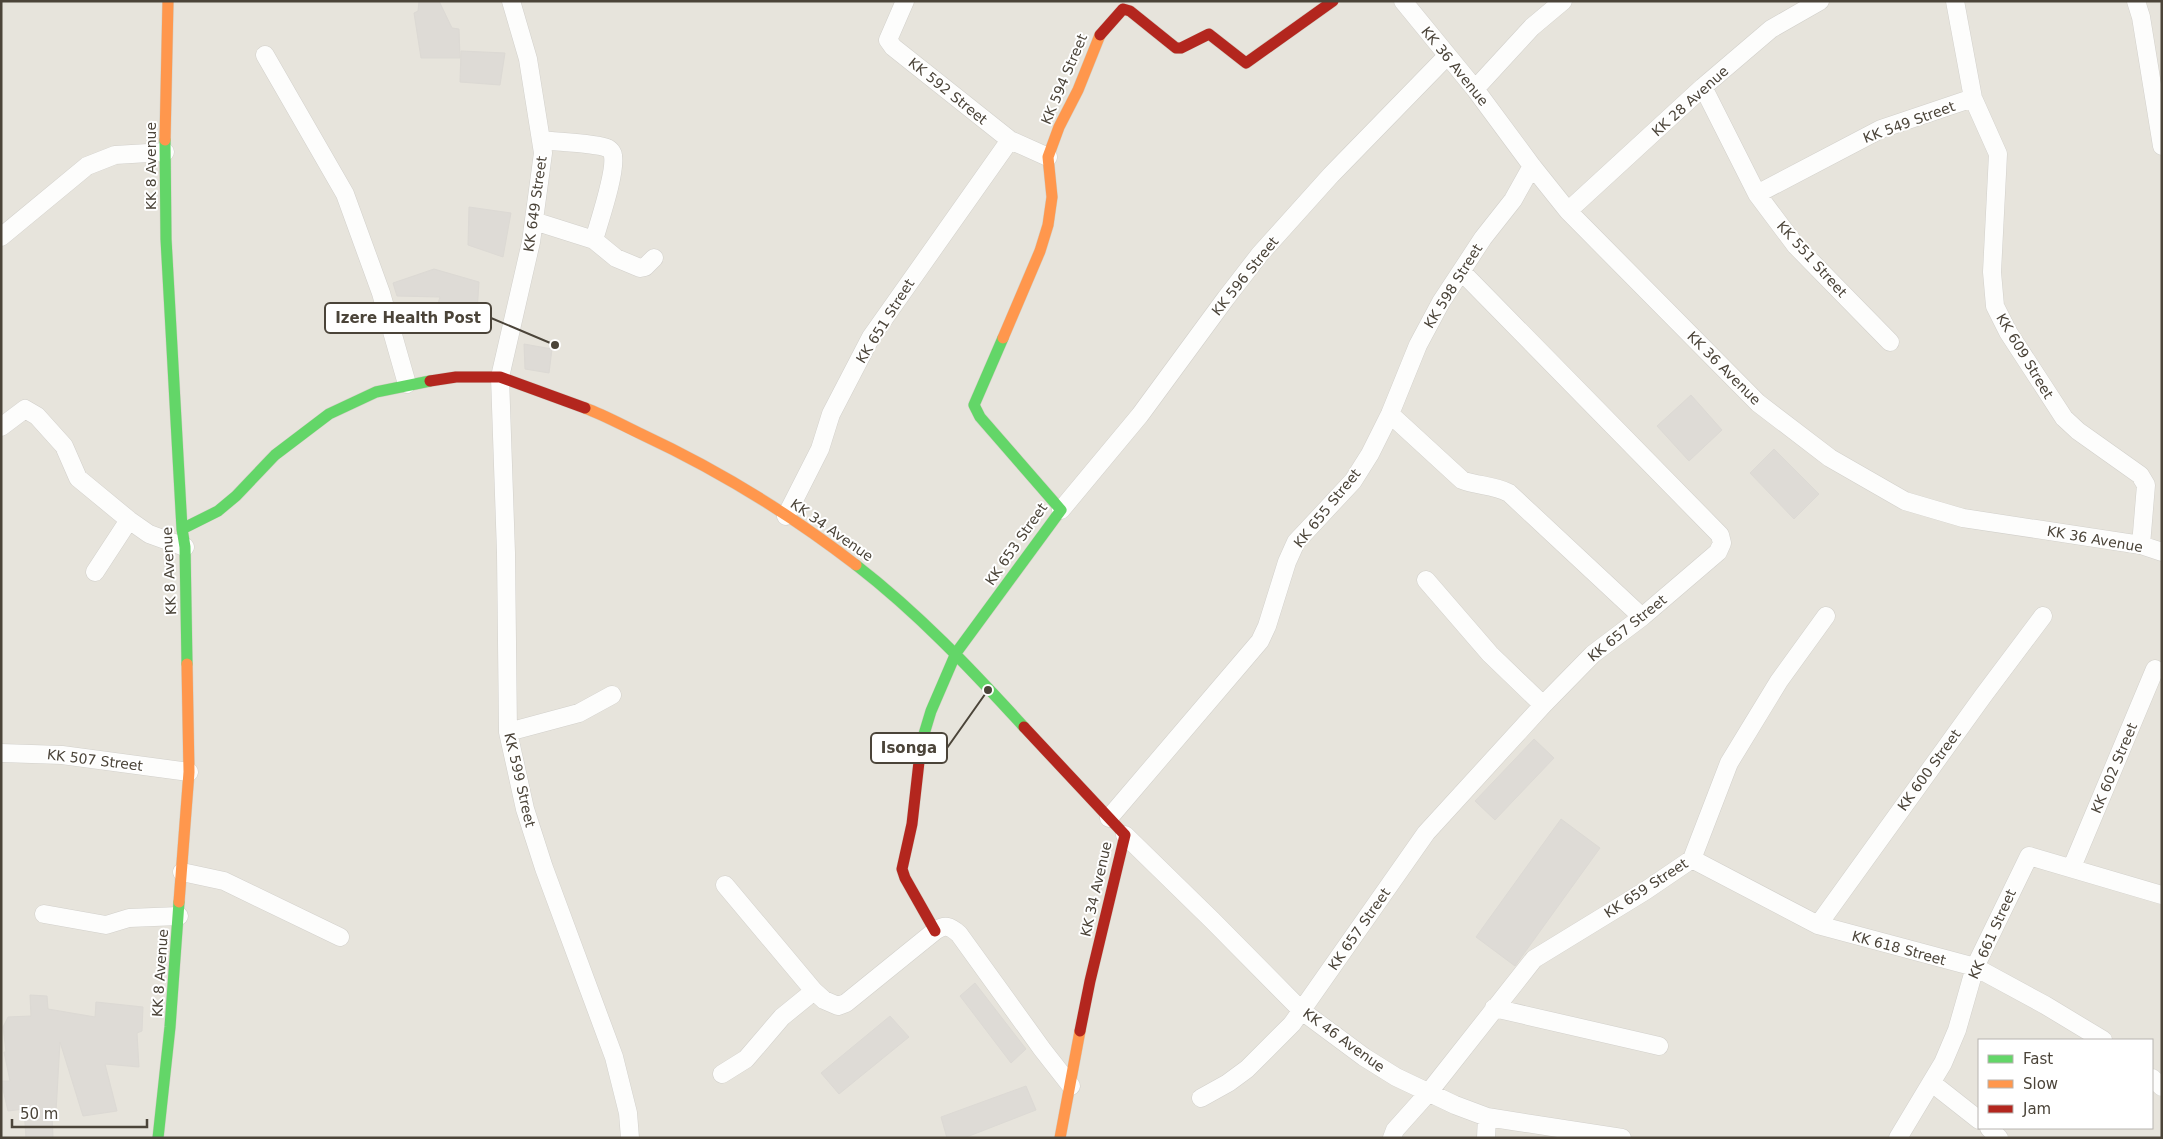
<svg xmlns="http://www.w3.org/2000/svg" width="2163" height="1139" viewBox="0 0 2163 1139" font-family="'DejaVu Sans',sans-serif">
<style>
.residential{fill:#e7e4dc;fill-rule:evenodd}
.building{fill:#dedbd6;stroke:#dcd9d4}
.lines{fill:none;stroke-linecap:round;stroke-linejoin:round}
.street-casing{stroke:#d2d0cb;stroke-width:19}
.fast-casing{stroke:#d3cfc5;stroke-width:12}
.slow-casing{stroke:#d3cfc5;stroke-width:12}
.jam-casing{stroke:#d3cfc5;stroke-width:12}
.street{stroke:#fdfdfc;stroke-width:18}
.fast{stroke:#63d668;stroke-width:11}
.slow{stroke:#ff974d;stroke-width:11}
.jam{stroke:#b3261e;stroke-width:11}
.labels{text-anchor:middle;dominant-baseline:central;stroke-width:4;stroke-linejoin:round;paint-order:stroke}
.street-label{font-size:14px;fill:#4b4439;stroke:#fff}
.leader{fill:none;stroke:#4b4439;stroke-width:2}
.callout-dot{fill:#4b4439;stroke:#fff;stroke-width:2}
.callout{fill:#fff;stroke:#4b4439;stroke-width:2}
.callout-label{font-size:15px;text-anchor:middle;font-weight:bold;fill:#4b4439}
</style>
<rect width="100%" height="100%" fill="#f4f2ee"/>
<path class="residential" d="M 1,1 L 2162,1 L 2162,1138 L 1,1138 ZM 1979,1040 L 2152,1040 L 2152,1128 L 1979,1128 Z"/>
<path class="building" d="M 419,1 L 439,1 L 452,28 L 459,29 L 460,58 L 421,58 L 414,13 L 418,11 Z
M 461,51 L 505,53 L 500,85 L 460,82 Z
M 469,207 L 511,213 L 503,257 L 468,245 Z
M 434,269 L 479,282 L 477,312 L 436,310 L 440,297 L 397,296 L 393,283 Z
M 524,344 L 552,349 L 549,373 L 525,369 Z
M 1691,395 L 1722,430 L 1689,461 L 1657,426 Z
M 1774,449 L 1819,494 L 1794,519 L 1750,473 Z
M 1534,739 L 1554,758 L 1495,820 L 1475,801 Z
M 1561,819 L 1600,848 L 1515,966 L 1476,937 Z
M 975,983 L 1026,1049 L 1011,1063 L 960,996 Z
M 30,995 L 47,996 L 48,1009 L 95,1017 L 96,1002 L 143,1007 L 142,1031 L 137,1033 L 139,1067 L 105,1064 L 117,1111 L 83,1116 L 60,1042 L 56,1112 L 52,1112 L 53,1138 L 26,1138 L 24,1109 L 8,1111 L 1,1081 L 10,1081 L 4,1052 L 6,1052 L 3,1027 L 8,1017 L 31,1016 Z
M 890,1016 L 909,1037 L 839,1094 L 821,1073 Z
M 1026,1086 L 1036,1110 L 964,1138 L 947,1138 L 941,1117 Z"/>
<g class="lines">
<defs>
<path id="street" d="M 511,1 L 528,59 L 543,153 L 531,242 L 500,377 L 506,553 L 508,732 L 525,809 L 544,868 L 614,1057 L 628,1113 L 630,1138
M 905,1 L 888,40 L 893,47 L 1010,140 L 1048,157
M 1403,1 L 1475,89 L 1532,166 L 1568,211 L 1758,403 L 1830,458 L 1905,501 L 1963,518 L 2141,545 L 2162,552
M 2136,1 L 2141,17 L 2162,146
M 265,55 L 345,194 L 381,293 L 407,384
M 1703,87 L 1757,194 L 1796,246 L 1890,342
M 1475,89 L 1532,27 L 1563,1
M 1973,98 L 1998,154 L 1992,272 L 1995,306 L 2008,332 L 2064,418 L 2078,431 L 2140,475 L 2146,485 L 2141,545
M 541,140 C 555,142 595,143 607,148 C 610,149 613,153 613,156 C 616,173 599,222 594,240
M 1757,194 L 1881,129 L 1973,98 L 1955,1
M 1568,211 L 1703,87 L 1771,29 L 1820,1
M 534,221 L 594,240 L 616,258 L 640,268 L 645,267 L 654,258
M 1,237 L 87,166 L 115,155 L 165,152
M 1390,414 L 1462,480 C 1477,486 1494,485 1509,493 L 1642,617
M 1,427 L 25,409 L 37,416 L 64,446 L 78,478 L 129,520 L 149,534 L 185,547
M 1061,510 L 1140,415 L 1226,298 L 1260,254 L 1331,175 L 1447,56
M 786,516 L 820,449 L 831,414 L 871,337 L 1010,140
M 95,572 L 129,520
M 1426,580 L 1490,654 L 1543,705
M 508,732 L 579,713 L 612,695
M 1,753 L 62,755 L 189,772
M 1109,818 L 1260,641 L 1267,626 L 1287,562 L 1296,542 L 1353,481 L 1370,454 L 1390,414 L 1418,345 L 1441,302 L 1483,238 L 1513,200 L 1532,166
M 1125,835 L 1212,920 L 1302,1011 L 1364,1057 L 1396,1077 L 1455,1105 L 1487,1117 L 1622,1138
M 1692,859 L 1818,925 L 1975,967 L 2045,1005 L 2103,1040
M 2072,867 L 2155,669
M 182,872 L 224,881 L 340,937
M 725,885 L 814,991 L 824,1000 L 838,1006 L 846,1003 L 935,931 C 945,924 950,926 959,934 L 1042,1049 L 1071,1086
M 44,914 L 106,925 L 129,918 L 179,916
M 1818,925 L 1983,696 L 2043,616
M 1494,1008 L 1659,1046
M 722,1074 L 746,1059 L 782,1017 L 814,991
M 2152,1078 L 2162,1087
M 1932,1083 L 1979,1120
M 1201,1098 L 1228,1083 L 1247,1069 L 1292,1024 L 1426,833 L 1543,705 L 1593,654 L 1642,617 L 1718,552 L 1722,543 L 1720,535 L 1462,272
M 1989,1128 L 1999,1138
M 1392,1138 L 1395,1130 L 1429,1092 L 1534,959 L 1645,891 L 1692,859 L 1729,763 L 1779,681 L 1826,616
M 1486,1138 L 1487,1117
M 1898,1138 L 1943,1063 L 1957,1030 L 1975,967 L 2029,856 L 2162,895"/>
<path id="fast" d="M 165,140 L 166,239 L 182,529 L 185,547 L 187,664
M 182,529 L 218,511 L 236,496 L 275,455 L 329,414 L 376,392 L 430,381
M 856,565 C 918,613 971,669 1024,727
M 921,744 L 931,711 L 956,653 L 1061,510 L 980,417 L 974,405 L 1003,338
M 158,1138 L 170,1027 L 179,902"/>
<path id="slow" d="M 165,140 L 168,1
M 1003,338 L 1040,251 L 1048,225 L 1052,197 L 1048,157 L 1059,127 L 1078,90 L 1100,35
M 585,408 C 604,415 622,425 641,434 C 716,469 790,514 856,565
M 179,902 L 189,772 L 187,664
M 1060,1138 L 1080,1031"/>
<path id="jam" d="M 1100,35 L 1123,9 L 1130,11 L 1176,48 L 1181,48 L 1209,34 L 1246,63 L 1333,1
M 430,381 L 456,377 L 500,377 L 585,408
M 1024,727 L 1125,835 L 1090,981 L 1080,1031
M 921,744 L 912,824 L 902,869 L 905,878 L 935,931"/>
</defs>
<use href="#street" class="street-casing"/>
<use href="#fast" class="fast-casing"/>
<use href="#slow" class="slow-casing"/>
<use href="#jam" class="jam-casing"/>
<use href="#street" class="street"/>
<use href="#fast" class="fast"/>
<use href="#slow" class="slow"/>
<use href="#jam" class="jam"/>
</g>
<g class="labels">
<g class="street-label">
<text transform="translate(1455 66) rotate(51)">KK 36 Avenue</text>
<text transform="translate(1064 79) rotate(-67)">KK 594 Street</text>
<text transform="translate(948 91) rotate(39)">KK 592 Street</text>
<text transform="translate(1690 101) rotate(-42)">KK 28 Avenue</text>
<text transform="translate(1909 122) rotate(-20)">KK 549 Street</text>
<text transform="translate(151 166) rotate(-90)">KK 8 Avenue</text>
<text transform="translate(535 204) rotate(-82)">KK 649 Street</text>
<text transform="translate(1812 259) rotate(48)">KK 551 Street</text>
<text transform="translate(1245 276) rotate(-51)">KK 596 Street</text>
<text transform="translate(1453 286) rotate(-58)">KK 598 Street</text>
<text transform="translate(885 321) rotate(-58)">KK 651 Street</text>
<text transform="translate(2025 356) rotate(59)">KK 609 Street</text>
<text transform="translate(1724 368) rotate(45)">KK 36 Avenue</text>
<text transform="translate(1327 508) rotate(-51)">KK 655 Street</text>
<text transform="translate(832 530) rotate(35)">KK 34 Avenue</text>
<text transform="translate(2095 539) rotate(10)">KK 36 Avenue</text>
<text transform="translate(1016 544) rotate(-55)">KK 653 Street</text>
<text transform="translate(169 571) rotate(-93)">KK 8 Avenue</text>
<text transform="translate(1627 628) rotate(-39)">KK 657 Street</text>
<text transform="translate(95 760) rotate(7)">KK 507 Street</text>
<text transform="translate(2114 768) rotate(-67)">KK 602 Street</text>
<text transform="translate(1929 770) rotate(-54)">KK 600 Street</text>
<text transform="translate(520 780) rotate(77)">KK 599 Street</text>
<text transform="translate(1646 888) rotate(-33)">KK 659 Street</text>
<text transform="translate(1096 889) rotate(-77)">KK 34 Avenue</text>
<text transform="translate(1359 929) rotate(-55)">KK 657 Street</text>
<text transform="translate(1992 934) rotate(-66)">KK 661 Street</text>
<text transform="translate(1899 948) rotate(15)">KK 618 Street</text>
<text transform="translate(160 973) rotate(-86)">KK 8 Avenue</text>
<text transform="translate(1344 1040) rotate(36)">KK 46 Avenue</text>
</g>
</g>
<path class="leader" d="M555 345L491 318M988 690L947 748"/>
<g class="callout-dot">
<circle cx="555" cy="345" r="5"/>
<circle cx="988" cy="690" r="5"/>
</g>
<g class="callout">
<rect x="325" y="303" width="166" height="30" rx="5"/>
<rect x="871" y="733" width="76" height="30" rx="5"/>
</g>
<g class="callout-label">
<text x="408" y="323">Izere Health Post</text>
<text x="909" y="753">Isonga</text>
</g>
<rect width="2163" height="1139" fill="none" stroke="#4b4439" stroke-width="5"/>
<rect x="1978" y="1039" width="175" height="90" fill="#ffffff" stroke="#b7b4b0"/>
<rect x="1988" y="1055" width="25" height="8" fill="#63d668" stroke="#b7b4b0"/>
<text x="2023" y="1064" font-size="15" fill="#4b4439">Fast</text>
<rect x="1988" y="1080" width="25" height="8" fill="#ff974d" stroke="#b7b4b0"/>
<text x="2023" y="1089" font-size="15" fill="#4b4439">Slow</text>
<rect x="1988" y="1105" width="25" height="8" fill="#b3261e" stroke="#b7b4b0"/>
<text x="2023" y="1114" font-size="15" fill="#4b4439">Jam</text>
<path d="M12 1119v8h135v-8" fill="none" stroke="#4b4439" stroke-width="2.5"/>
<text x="20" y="1119" font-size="15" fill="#4b4439" stroke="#ffffff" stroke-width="4" paint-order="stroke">50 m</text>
</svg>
